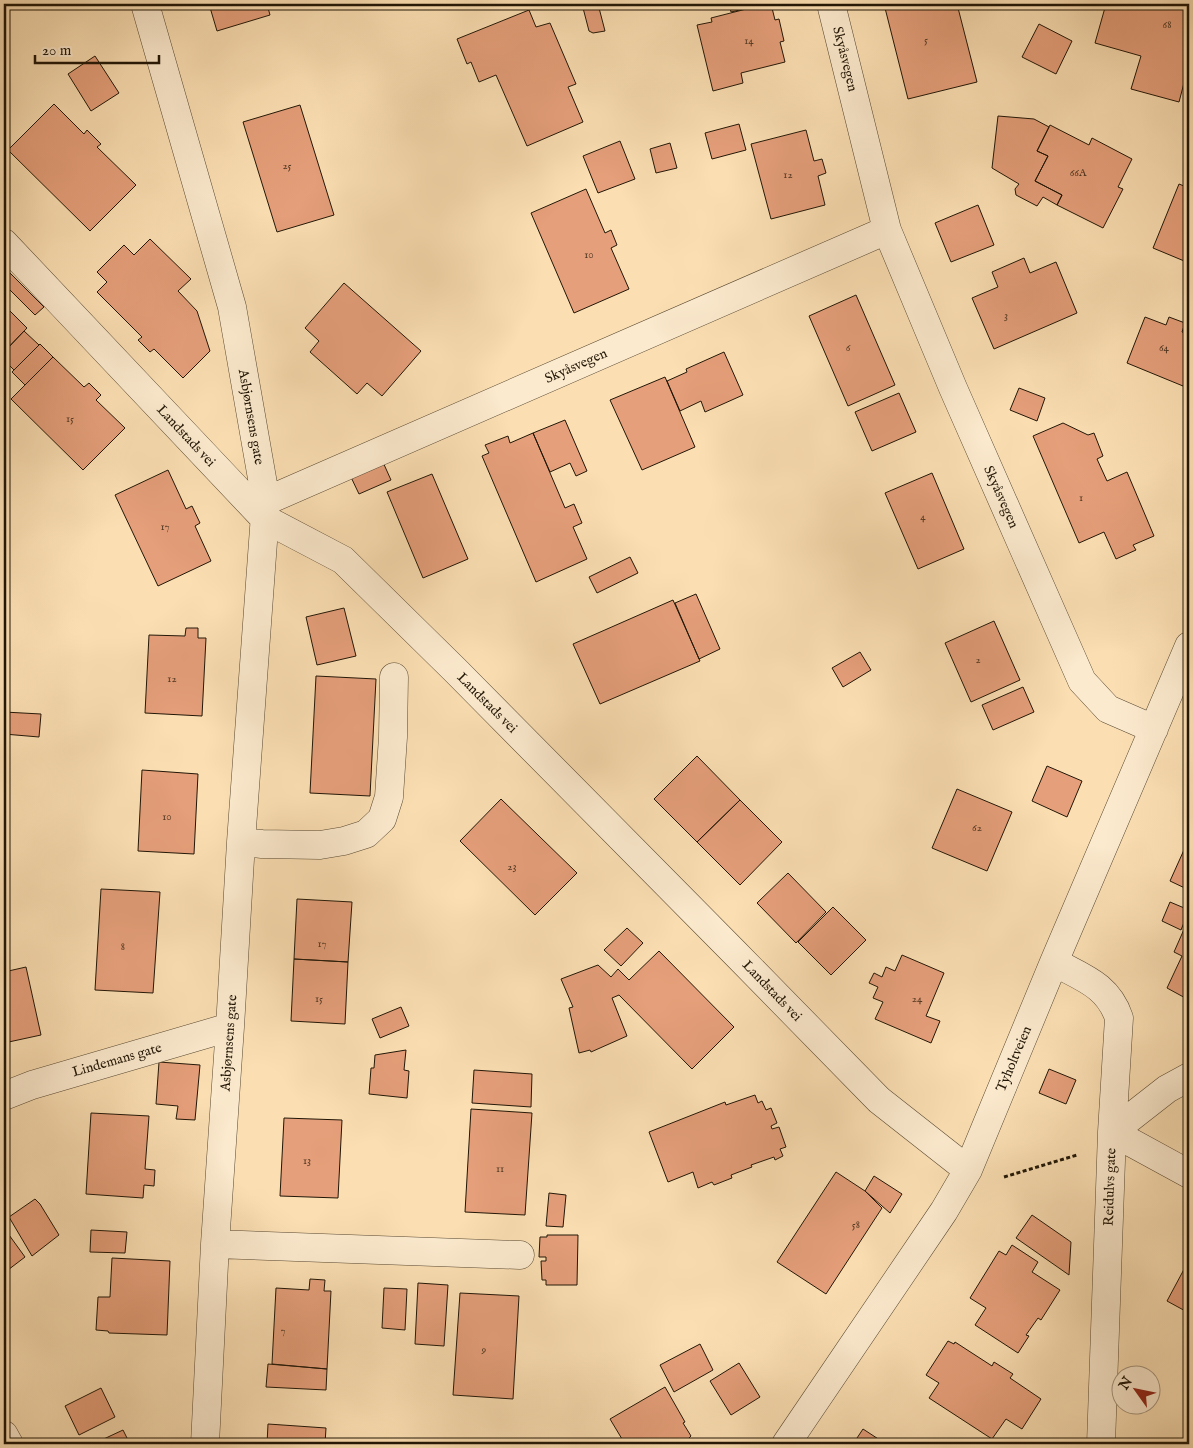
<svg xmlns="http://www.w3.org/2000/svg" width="1193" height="1448" viewBox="0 0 1193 1448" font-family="'IM FELL English',serif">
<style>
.building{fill:#e59f7a;stroke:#211606}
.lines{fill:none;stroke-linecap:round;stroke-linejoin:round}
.minor-casing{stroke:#584831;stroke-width:29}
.path{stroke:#211606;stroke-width:3;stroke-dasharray:4 2.5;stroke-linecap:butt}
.minor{stroke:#fceace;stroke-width:28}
.labels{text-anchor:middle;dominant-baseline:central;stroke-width:4.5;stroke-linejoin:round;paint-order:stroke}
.number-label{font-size:11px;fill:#523823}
.street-label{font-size:14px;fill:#211606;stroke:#fceace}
</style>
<rect width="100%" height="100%" fill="#fbdfb3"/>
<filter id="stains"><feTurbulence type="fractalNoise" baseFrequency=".004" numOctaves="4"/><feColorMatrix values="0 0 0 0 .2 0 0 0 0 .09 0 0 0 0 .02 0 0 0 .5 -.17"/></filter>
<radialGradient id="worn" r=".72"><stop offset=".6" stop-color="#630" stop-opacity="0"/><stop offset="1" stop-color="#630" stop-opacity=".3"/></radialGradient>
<path class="building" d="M 209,4 L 267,4 L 270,15 L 217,31 Z
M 582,4 L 598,4 L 605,31 L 593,33 L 589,31 Z
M 729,4 L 766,4 L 731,12 Z
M 766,4 L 771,4 L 775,20 L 779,19 L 784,41 L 780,42 L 785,62 L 741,73 L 743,83 L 713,91 L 697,25 L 712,22 L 711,18 Z
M 884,4 L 957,4 L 977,82 L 908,99 Z
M 1106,4 L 1189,4 L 1189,64 L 1179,102 L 1131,89 L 1141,56 L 1095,43 Z
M 529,10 L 536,27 L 550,23 L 576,84 L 568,87 L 583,122 L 527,146 L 496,75 L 479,82 L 471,62 L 467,64 L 457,39 Z
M 1039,24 L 1072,41 L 1056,74 L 1022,57 Z
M 95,56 L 119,93 L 91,111 L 68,74 Z
M 54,104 L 84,134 L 87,130 L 101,144 L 97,147 L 136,185 L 90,231 L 8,150 Z
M 300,105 L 334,215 L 277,232 L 243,122 Z
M 998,116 L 1034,119 L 1049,127 L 1037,151 L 1048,156 L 1035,181 L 1062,195 L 1057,205 L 1043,197 L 1037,206 L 1016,195 L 1015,189 L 1019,184 L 992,168 Z
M 739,124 L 746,150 L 712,159 L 705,133 Z
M 1050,125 L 1089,145 L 1092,138 L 1132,159 L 1118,187 L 1123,189 L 1103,228 L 1057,205 L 1062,195 L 1035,181 L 1048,156 L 1037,151 Z
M 806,130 L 814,161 L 822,159 L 826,173 L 818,176 L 825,205 L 771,219 L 751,144 Z
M 620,141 L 635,179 L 598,193 L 583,156 Z
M 670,143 L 677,168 L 656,173 L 650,149 Z
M 1179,184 L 1189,188 L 1189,263 L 1153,248 Z
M 586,189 L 605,233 L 611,230 L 617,245 L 611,248 L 629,289 L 574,313 L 531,213 Z
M 978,205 L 994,245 L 951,262 L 935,223 Z
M 150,239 L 191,279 L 178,291 L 197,311 L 210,351 L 183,378 L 154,349 L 150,352 L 138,340 L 142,337 L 97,292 L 107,282 L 97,272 L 124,245 L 134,255 Z
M 1024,258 L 1030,273 L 1056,262 L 1077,313 L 994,349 L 972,298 L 998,287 L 992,272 Z
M 4,267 L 44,307 L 35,315 L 5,285 L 4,286 Z
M 344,283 L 421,351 L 382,396 L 367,383 L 357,394 L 310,352 L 319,341 L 305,328 Z
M 856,295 L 895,385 L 848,406 L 809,316 Z
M 4,305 L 27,328 L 4,352 Z
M 1145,317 L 1166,325 L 1169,317 L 1185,323 L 1182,332 L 1189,335 L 1189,370 L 1183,386 L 1127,363 Z
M 24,331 L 39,345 L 14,370 L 4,360 L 4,352 Z
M 40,344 L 53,357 L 25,385 L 12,372 Z
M 724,352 L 743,395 L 705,412 L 701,401 L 680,411 L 667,381 L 687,372 L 686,369 Z
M 53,357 L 84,387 L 89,383 L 101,395 L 96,400 L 125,428 L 83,470 L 11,399 Z
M 665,377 L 695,447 L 642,470 L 610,400 Z
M 1019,388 L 1045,398 L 1037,421 L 1010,410 Z
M 899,393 L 916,432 L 872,451 L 855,412 Z
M 565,420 L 587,471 L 576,476 L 570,463 L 550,472 L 533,433 Z
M 1063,423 L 1088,435 L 1094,433 L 1103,456 L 1097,459 L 1107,481 L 1127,472 L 1154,536 L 1133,545 L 1136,550 L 1116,559 L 1104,532 L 1079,543 L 1033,436 Z
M 533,433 L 565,508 L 574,504 L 582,523 L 573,527 L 587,559 L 536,582 L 482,456 L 489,453 L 485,445 L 508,436 L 510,443 Z
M 382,460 L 391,480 L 359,494 L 349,473 Z
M 168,470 L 186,509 L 192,506 L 200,523 L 195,526 L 211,561 L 158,586 L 115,495 Z
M 932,473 L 964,549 L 918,569 L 885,493 Z
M 432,474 L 468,559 L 423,578 L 387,492 Z
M 630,557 L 638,573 L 597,593 L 589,577 Z
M 696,594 L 720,649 L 699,659 L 675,603 Z
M 673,600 L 700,661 L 600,704 L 573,644 Z
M 344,608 L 356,656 L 317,665 L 306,617 Z
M 994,621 L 1020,680 L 971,702 L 945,643 Z
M 186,628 L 198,628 L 198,638 L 206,638 L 202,716 L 145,713 L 149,635 L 185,636 Z
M 860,652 L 871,670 L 843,687 L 832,668 Z
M 316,676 L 376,679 L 370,796 L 310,793 Z
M 1023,687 L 1034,712 L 993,730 L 982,705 Z
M 4,712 L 41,714 L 39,737 L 4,734 Z
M 697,756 L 740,800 L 697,842 L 654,799 Z
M 1047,766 L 1082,781 L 1067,817 L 1032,801 Z
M 142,770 L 198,774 L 194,854 L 138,851 Z
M 957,789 L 1012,812 L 987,871 L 932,848 Z
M 501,799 L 577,873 L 535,915 L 460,841 Z
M 740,800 L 782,842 L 740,885 L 697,842 Z
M 1188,841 L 1189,842 L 1189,890 L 1170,881 Z
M 788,873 L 826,912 L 796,943 L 757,903 Z
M 101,889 L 160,892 L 153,993 L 95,990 Z
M 297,899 L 352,902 L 348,962 L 294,959 Z
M 1170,902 L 1189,910 L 1181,930 L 1162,921 Z
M 833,907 L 866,940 L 831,975 L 798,942 Z
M 1189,918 L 1189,1000 L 1167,988 L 1182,956 L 1174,952 Z
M 627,928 L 643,943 L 621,966 L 604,950 Z
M 659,951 L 734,1027 L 692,1069 L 619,995 L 612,998 L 627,1036 L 591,1052 L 590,1050 L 579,1053 L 569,1008 L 573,1007 L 561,979 L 598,965 L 611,977 L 618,969 L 629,980 Z
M 902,955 L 944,973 L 926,1016 L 940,1021 L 931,1043 L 875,1019 L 883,1002 L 873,998 L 878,987 L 869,983 L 874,973 L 882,977 L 886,967 L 895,971 Z
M 294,959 L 348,962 L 345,1024 L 291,1021 Z
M 26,967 L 41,1035 L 4,1043 L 4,972 Z
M 401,1007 L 409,1026 L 380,1038 L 372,1019 Z
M 406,1050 L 404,1070 L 409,1071 L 407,1098 L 369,1094 L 371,1068 L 374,1068 L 375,1055 Z
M 159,1062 L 200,1065 L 195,1120 L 176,1119 L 178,1106 L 156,1104 Z
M 1049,1069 L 1076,1080 L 1066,1104 L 1039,1093 Z
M 474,1070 L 532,1074 L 531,1107 L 472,1103 Z
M 755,1095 L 758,1103 L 762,1101 L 766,1110 L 771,1108 L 777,1123 L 771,1126 L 772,1129 L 779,1127 L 786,1147 L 780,1149 L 783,1156 L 775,1160 L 774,1157 L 751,1165 L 752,1167 L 731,1175 L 732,1178 L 714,1185 L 712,1182 L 698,1188 L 693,1172 L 668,1182 L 649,1132 L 725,1102 L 726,1105 Z
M 471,1109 L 532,1113 L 525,1215 L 465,1212 Z
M 91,1113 L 149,1116 L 145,1169 L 155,1170 L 154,1186 L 144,1185 L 143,1198 L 86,1194 Z
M 284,1118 L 342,1120 L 338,1198 L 280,1196 Z
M 836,1172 L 865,1191 L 882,1208 L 826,1294 L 777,1262 Z
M 874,1176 L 902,1194 L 890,1213 L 865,1191 Z
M 549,1193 L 566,1195 L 563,1227 L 546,1226 Z
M 35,1199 L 40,1204 L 59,1235 L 32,1256 L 9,1217 Z
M 1032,1215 L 1071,1242 L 1069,1275 L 1016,1238 Z
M 4,1228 L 25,1257 L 4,1273 Z
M 91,1230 L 127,1232 L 125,1253 L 90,1252 Z
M 547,1235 L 578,1235 L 577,1285 L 546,1285 L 546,1280 L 542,1280 L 541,1261 L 546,1261 L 546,1257 L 539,1257 L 540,1237 L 547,1237 Z
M 1012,1245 L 1038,1262 L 1032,1272 L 1060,1290 L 1041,1320 L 1038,1318 L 1026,1335 L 1029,1336 L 1018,1353 L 975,1325 L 986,1308 L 970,1298 L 999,1251 L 1006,1255 Z
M 112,1258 L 170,1261 L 167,1335 L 109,1333 L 108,1331 L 96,1330 L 98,1297 L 110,1297 Z
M 1189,1260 L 1189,1313 L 1167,1301 Z
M 310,1279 L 325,1280 L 324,1291 L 331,1291 L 327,1369 L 272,1364 L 276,1288 L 309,1290 Z
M 418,1283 L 448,1285 L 444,1346 L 415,1344 Z
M 384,1288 L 407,1289 L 405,1330 L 382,1328 Z
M 460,1293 L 519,1296 L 513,1399 L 453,1395 Z
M 948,1341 L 954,1344 L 955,1342 L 992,1366 L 994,1362 L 1013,1374 L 1010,1378 L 1041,1399 L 1022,1429 L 1006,1419 L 992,1439 L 929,1398 L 939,1383 L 926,1375 Z
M 700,1344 L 713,1370 L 674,1392 L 660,1365 Z
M 739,1363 L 760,1397 L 731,1415 L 710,1381 Z
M 268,1364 L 327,1369 L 326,1390 L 266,1387 Z
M 665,1387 L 685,1422 L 683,1423 L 691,1436 L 689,1438 L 693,1444 L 625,1444 L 610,1419 Z
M 101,1388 L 115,1417 L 79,1435 L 65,1406 Z
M 268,1424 L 326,1428 L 325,1444 L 267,1444 Z
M 1189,1427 L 1189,1444 L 1180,1444 Z
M 863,1429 L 886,1444 L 853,1444 Z
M 123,1430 L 130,1444 L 93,1444 Z"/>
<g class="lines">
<defs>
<path id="minor" d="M 145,4 L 232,307 L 266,501 L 241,842 L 230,1027 L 215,1244 L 205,1444
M 831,4 L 887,230 L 953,388 L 1082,681 L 1108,709 L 1154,729
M 4,243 L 265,519 L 343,560 L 455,670 L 735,953 L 879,1100 L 968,1170
M 266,501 L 887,230
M 241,842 L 262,844 L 320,845 L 344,841 L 366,834 L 382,819 L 389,797 L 393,737 L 394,677
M 1054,962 C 1083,978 1108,985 1119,1018 L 1112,1132 L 1101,1444
M 1189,1077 L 1167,1089 L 1112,1132 L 1189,1174
M 4,1096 L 32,1085 L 230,1027
M 215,1244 L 520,1255
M 4,1435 L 9,1444
M 786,1444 L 944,1211 L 968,1170 L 1054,962 L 1189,646"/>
</defs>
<use href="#minor" class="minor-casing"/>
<path class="path" d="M 1004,1177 L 1077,1155"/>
<use href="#minor" class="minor"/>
</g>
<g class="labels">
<g class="number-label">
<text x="1167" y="25">68</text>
<text x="926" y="40">5</text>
<text x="749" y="41">14</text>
<text x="287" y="166">25</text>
<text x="1078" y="173">66A</text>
<text x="788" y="175">12</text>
<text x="589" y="255">10</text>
<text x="1006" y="316">3</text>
<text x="848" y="348">6</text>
<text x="1164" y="348">64</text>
<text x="70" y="419">15</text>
<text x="1081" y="498">1</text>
<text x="923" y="517">4</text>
<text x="165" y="527">17</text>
<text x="978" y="660">2</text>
<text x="172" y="679">12</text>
<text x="167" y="817">10</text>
<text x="977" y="828">62</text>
<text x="512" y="867">23</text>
<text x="322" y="944">17</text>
<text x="123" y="947">8</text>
<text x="319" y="999">15</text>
<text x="917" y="999">24</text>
<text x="307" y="1161">13</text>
<text x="500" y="1169">11</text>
<text x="856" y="1225">58</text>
<text x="283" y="1331">7</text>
<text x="484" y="1350">9</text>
</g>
<g class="street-label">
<text transform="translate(845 59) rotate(76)">Skyåsvegen</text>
<text transform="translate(576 366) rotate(-24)">Skyåsvegen</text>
<text transform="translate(251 417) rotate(80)">Asbjørnsens gate</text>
<text transform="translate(186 436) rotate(47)">Landstads vei</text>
<text transform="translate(1001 497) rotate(66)">Skyåsvegen</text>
<text transform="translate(487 703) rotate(45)">Landstads vei</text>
<text transform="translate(772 991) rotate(46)">Landstads vei</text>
<text transform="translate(229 1043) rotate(-86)">Asbjørnsens gate</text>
<text transform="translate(1014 1059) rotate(-67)">Tyholtveien</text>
<text transform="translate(117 1060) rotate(-16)">Lindemans gate</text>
<text transform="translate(1110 1187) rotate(-88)">Reidulvs gate</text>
</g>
</g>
<rect width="1193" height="1448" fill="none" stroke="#fbdfb3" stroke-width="20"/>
<rect x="5" y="5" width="1183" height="1438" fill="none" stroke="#211606" stroke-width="2.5"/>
<rect x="10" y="10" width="1173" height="1428" fill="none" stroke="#211606"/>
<g transform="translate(1136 1390) rotate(303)"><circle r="24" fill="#fceace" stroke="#a4957e"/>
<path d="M0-4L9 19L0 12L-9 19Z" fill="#8f2418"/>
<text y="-8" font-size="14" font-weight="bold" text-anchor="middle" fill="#211606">N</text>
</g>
<path d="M35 55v8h124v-8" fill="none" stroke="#211606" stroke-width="2.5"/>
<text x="42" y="55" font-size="15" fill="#211606" stroke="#fceace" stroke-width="4" paint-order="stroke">20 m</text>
<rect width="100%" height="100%" filter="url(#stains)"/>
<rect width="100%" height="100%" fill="url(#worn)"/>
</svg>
